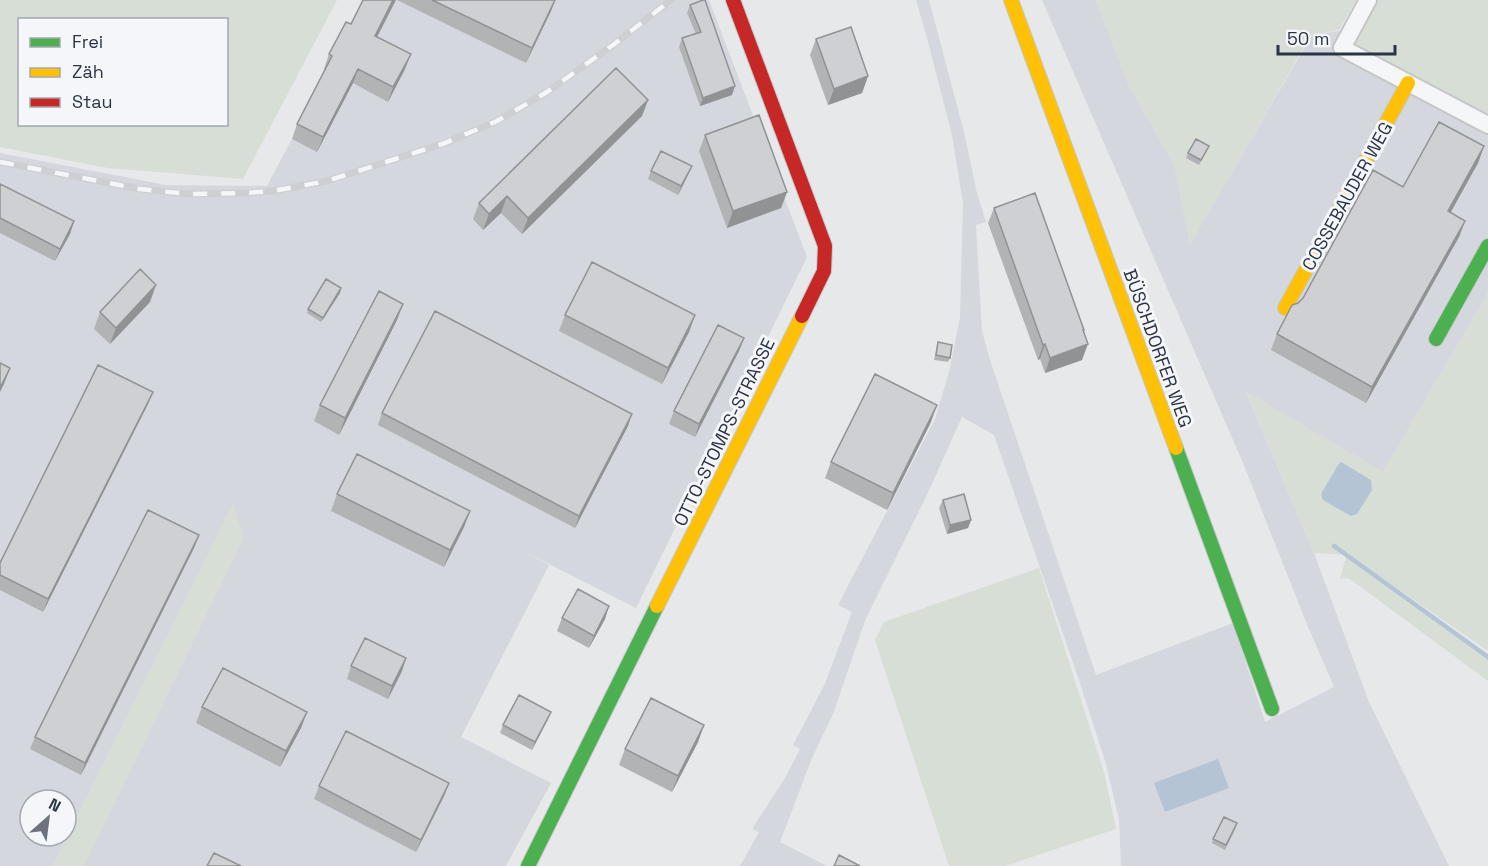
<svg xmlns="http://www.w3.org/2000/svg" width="1488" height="866" viewBox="0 0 1488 866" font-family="'Space Grotesk',sans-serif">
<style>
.built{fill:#d4d7dd;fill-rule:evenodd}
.green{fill:#d6ded6;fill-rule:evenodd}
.water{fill:#b4c4d5}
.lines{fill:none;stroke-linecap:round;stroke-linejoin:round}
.stream{stroke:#b4c4d5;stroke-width:4.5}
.street-casing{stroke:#c4c6c8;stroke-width:20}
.fast-casing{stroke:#c4c6c8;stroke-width:16}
.slow-casing{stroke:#c4c6c8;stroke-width:16}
.jam-casing{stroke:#c4c6c8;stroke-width:16}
.street{stroke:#f5f6f7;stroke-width:16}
.fast{stroke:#4caf50;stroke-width:14}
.slow{stroke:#ffc107;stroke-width:14}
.jam{stroke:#c62828;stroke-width:14}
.rail-casing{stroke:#cecfd2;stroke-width:7}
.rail{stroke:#f4f6f9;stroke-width:4.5;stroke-dasharray:14;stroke-linecap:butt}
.wall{fill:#b1b3b5}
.shaded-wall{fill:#909294}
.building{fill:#ced0d3;stroke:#909294;stroke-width:1.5}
.labels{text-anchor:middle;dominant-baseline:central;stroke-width:6;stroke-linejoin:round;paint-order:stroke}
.street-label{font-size:18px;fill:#2b3445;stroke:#f4f6f9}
</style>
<rect width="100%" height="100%" fill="#e6e8ea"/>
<path class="built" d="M 363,0 L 709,0 L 807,257 L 636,608 L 517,548 L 549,565 L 461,737 L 551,783 L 506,866 L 0,866 L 0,153 L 166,185 L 267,186 L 328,71 ZM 30,800 L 66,800 L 66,836 L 30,836 Z
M 916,0 L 929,0 L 964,132 L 977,193 L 986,222 L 976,225 L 982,331 L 989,357 L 1096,675 L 1233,623 L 1265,722 L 1334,687 L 1306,622 L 1243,463 L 1042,0 L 1096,0 L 1129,86 L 1174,164 L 1190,244 L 1312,35 L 1339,31 L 1347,34 L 1488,127 L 1488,293 L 1383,472 L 1246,392 L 1314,553 L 1369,702 L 1449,866 L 1121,866 L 1119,819 L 1106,764 L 1079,680 L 994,435 L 962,417 L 926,497 L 866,618 L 833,714 L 812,758 L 780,842 L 827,866 L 740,866 L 759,832 L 752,829 L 785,778 L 800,749 L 793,745 L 824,686 L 852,612 L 838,605 L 935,419 L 949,372 L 960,318 L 963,203 L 952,135 L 927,38 Z"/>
<path class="green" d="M 0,0 L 337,0 L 243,179 L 108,168 L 0,147 ZM 20,20 L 226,20 L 226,124 L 20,124 Z
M 1096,0 L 1356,0 L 1339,30 L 1311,35 L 1190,245 L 1174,164 L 1129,86 Z
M 1371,0 L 1488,0 L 1488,123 L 1345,48 Z
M 1488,293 L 1488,651 L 1349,555 L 1314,553 L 1246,391 L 1383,472 Z
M 233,503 L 244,538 L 84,866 L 52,866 Z
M 1346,557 L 1488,656 L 1488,681 L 1350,579 L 1346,578 L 1340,579 Z
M 1039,568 L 1104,772 L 1116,829 L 1005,866 L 949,866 L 875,640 L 884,622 Z"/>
<path class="water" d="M 1341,462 L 1371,480 L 1372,490 L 1357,514 L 1351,516 L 1323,500 L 1321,494 L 1338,465 Z
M 1218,759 L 1229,788 L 1165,812 L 1154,783 Z"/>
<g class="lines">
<path class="stream" d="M 1334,546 L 1488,657"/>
<defs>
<path id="street" d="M 1368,0 L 1342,48 L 1488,125"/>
<path id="fast" d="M 1436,339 L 1488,246
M 1176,448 L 1272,709
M 528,866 L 657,606"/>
<path id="slow" d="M 1011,0 L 1176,448
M 1285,308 L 1408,83
M 657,606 L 802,316"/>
<path id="jam" d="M 733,0 L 825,246 L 824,271 L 802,316"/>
</defs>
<use href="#street" class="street-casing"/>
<use href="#fast" class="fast-casing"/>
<use href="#slow" class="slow-casing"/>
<use href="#jam" class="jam-casing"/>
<use href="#street" class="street"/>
<use href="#fast" class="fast"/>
<use href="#slow" class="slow"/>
<use href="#jam" class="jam"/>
<defs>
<path id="rail" d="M 0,162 L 140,189 L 188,194 L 245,193 L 273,191 L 327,181 L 445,143 L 497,121 L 547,92 L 613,45 L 671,0"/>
</defs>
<use href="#rail" class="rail-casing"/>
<use href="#rail" class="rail"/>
</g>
<path class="wall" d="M 397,0 L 555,0 L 551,11 L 526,63 Z
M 690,5 L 732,95 L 700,106 L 679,47 L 682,38 L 696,34 L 687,13 Z
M 377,37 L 405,69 L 388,102 L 353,83 L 317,152 L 292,139 L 297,124 L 325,69 L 324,69 L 329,54 Z
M 816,39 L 868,76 L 862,93 L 828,105 L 810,55 Z
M 648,100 L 642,116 L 522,234 L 501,213 L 483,230 L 473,219 L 479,203 Z
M 705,135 L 787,192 L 781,208 L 727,228 L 699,151 Z
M 1484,146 L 1478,163 L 1450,213 L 1465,221 L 1459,237 L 1366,403 L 1271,350 L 1277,334 L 1298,303 L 1403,187 Z
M 1207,151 L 1199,165 L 1186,158 L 1188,153 Z
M 651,171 L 688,175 L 678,195 L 648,179 Z
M 0,184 L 74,221 L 70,234 L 55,261 L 0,233 Z
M 994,208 L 1084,332 L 1082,360 L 1045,373 L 1040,359 L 1038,360 L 988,223 Z
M 340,293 L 321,322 L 307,313 L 308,309 Z
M 150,302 L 110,344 L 94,329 L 100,312 Z
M 565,315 L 695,315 L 689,332 L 662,384 L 559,331 Z
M 397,320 L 339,435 L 314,421 L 320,405 Z
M 744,338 L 739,351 L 695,437 L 669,424 L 674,411 Z
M 938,342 L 950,358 L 948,362 L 934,360 Z
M 148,404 L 43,612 L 0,590 L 0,563 Z
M 382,413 L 628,426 L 575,528 L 378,425 Z
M 931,422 L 887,510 L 825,478 L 831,462 Z
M 337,494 L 470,511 L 464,527 L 444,567 L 331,511 Z
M 943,500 L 971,520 L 968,528 L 947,534 L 939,508 Z
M 199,535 L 194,548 L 81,775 L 30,749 L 35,737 Z
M 562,618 L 605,619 L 589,648 L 557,631 Z
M 406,658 L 402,671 L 388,699 L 347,679 L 351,666 Z
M 202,707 L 307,712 L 301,728 L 280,767 L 196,723 Z
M 551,712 L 547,721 L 532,750 L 500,733 L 503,725 Z
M 704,725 L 698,742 L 672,792 L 619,765 L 625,749 Z
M 449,783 L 444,796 L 416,852 L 314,799 L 319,786 Z
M 1236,828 L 1225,850 L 1212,843 L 1213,839 Z"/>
<path class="shaded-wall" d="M 393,0 L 396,0 L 370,51 L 375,36 Z
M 555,0 L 551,11 L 526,63 L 532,48 Z
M 411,54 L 405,69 L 388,102 L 393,87 Z
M 358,69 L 353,83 L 317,152 L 323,137 Z
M 868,76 L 862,93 L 828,105 L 834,89 Z
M 735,86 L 732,95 L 700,106 L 703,98 Z
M 648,100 L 642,116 L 522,234 L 528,218 Z
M 1484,146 L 1478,163 L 1442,228 L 1448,211 Z
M 692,166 L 688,175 L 678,195 L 681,186 Z
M 787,192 L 781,208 L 727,228 L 733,211 Z
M 507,196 L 501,213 L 483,230 L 489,214 Z
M 74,221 L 70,234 L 55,261 L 60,249 Z
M 1465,221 L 1459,237 L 1366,403 L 1372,387 Z
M 156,285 L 150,302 L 110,344 L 116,328 Z
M 341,288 L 340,293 L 321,322 L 323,318 Z
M 403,304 L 397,320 L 339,435 L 345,418 Z
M 695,315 L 689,332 L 662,384 L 668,368 Z
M 744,338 L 739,351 L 695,437 L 699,424 Z
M 1045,344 L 1040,359 L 1038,360 L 1043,345 Z
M 1088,344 L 1082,360 L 1045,373 L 1050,358 Z
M 10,368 L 4,384 L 0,392 L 0,388 Z
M 153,392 L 148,404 L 43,612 L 48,599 Z
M 937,405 L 931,422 L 887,510 L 893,493 Z
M 632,414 L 628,426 L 575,528 L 579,516 Z
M 470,511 L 464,527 L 444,567 L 450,550 Z
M 971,520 L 968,528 L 947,534 L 950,525 Z
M 199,535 L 194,548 L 81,775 L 85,763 Z
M 609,606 L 605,619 L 589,648 L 594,636 Z
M 406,658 L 402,671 L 388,699 L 392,686 Z
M 307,712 L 301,728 L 280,767 L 286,751 Z
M 551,712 L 547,721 L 532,750 L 535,742 Z
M 704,725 L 698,742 L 672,792 L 678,776 Z
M 449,783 L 444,796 L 416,852 L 421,840 Z"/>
<path class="building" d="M 363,0 L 393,0 L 375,36 L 411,54 L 393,87 L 358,69 L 323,137 L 297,124 L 332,56 L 329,54 L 346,22 L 351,24 Z
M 432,0 L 555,0 L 532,48 Z
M 703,0 L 705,0 L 735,86 L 703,98 L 682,38 L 701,32 L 690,5 Z
M 851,27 L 868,76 L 834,89 L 816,39 Z
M 616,68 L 648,100 L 528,218 L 507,196 L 489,214 L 479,203 Z
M 759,115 L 787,192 L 733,211 L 705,135 Z
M 1439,122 L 1484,146 L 1448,211 L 1465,221 L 1372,387 L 1277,334 L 1292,305 L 1298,303 L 1303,298 L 1373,170 L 1403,187 Z
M 1196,139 L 1209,146 L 1201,160 L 1188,153 Z
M 661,151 L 692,166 L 681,186 L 651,171 Z
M 0,184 L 74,221 L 60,249 L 0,218 Z
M 1035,193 L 1084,330 L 1083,330 L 1088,344 L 1050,358 L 1045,344 L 1043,345 L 994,208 Z
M 592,262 L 695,315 L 668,368 L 565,315 Z
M 140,269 L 156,285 L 116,328 L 100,312 Z
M 326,279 L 341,288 L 323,318 L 308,309 Z
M 379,291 L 403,304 L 345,418 L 320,405 Z
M 435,311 L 632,414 L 579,516 L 382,413 Z
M 718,325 L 744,338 L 699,424 L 674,411 Z
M 938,342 L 952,345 L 950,358 L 936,355 Z
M 0,363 L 10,368 L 0,388 Z
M 98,365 L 153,392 L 48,599 L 0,575 L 0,563 Z
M 875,374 L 937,405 L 893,493 L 831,462 Z
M 357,454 L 470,511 L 450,550 L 337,494 Z
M 964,494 L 971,520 L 950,525 L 943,500 Z
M 148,510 L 199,535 L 85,763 L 35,737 Z
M 578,589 L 609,606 L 594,636 L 562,618 Z
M 365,638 L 406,658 L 392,686 L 351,666 Z
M 223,668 L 307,712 L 286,751 L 202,707 Z
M 519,695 L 551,712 L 535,742 L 503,725 Z
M 651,698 L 704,725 L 678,776 L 625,749 Z
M 346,731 L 449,783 L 421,840 L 319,786 Z
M 1224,817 L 1237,823 L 1226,845 L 1213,839 Z
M 214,853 L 241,866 L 207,866 Z
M 839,855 L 860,866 L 834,866 Z"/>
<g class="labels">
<g class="street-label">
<text transform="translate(1347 196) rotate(-61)">COSSEBAUDER WEG</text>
<text transform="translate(1158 348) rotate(70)">BÜSCHDORFER WEG</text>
<text transform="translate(724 432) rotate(-64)">OTTO-STOMPS-STRASSE</text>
</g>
</g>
<rect x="18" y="18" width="210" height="108" fill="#f4f6f9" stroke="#a4a8b1" stroke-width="1.5"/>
<rect x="30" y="38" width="30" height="9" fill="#4caf50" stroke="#a4a8b1" stroke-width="1.5"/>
<text x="72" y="48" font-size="18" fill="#2b3445">Frei</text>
<rect x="30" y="68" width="30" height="9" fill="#ffc107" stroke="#a4a8b1" stroke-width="1.5"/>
<text x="72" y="78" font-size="18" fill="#2b3445">Zäh</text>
<rect x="30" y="98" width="30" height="9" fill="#c62828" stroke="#a4a8b1" stroke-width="1.5"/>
<text x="72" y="108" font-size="18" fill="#2b3445">Stau</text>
<g transform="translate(48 818) rotate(28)"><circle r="28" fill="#f4f6f9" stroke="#a4a8b1" stroke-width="1.5"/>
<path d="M0-4.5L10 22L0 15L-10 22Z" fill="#6c737f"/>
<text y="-9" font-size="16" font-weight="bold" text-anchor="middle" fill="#2b3445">N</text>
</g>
<path d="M1278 45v9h117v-9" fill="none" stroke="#2b3445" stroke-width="3"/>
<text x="1287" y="45" font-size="18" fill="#2b3445" stroke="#f4f6f9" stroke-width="4.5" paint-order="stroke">50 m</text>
</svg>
